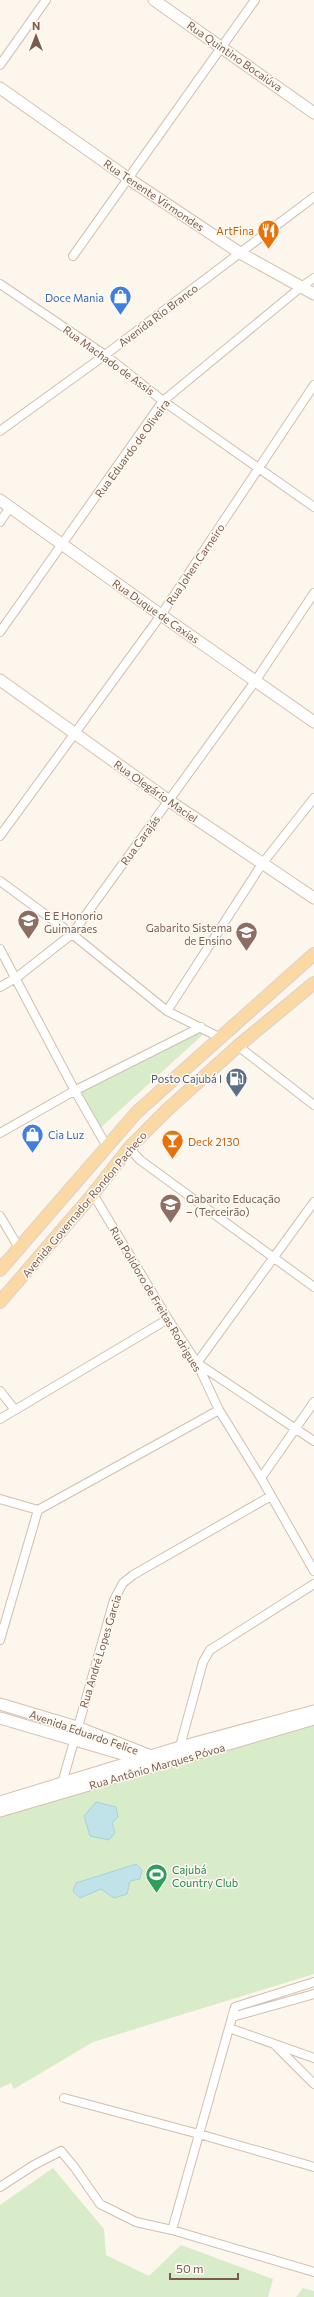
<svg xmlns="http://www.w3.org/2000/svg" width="314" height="2297" viewBox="0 0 314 2297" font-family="Commissioner,sans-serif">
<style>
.green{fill:#d8ecc9}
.water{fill:#bfe3e8;stroke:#a5d3da}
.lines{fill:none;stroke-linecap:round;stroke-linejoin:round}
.street-casing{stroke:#d1beb0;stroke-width:10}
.secondary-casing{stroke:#d6c0b0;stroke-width:13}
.primary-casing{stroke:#dad1cd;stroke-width:14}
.street{stroke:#fff;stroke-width:8}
.secondary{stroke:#fff;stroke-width:11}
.primary{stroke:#fbd9a5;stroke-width:12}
.labels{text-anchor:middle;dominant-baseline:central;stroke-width:3;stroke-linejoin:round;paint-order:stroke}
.street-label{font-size:11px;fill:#7a5c4d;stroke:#fffaf3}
.food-label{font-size:11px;fill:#c56008;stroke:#fffaf3;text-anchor:end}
.shop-label{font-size:11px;fill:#366cbe;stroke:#fffaf3;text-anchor:end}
.education-label{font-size:11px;fill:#785e54;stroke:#fffaf3;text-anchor:start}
.service-label{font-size:11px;fill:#4e5e75;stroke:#fffaf3;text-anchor:end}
.leisure-label{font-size:11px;fill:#27864d;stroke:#fffaf3;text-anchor:start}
</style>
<rect width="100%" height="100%" fill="#fdf6ec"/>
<path class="green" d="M 201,1027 L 208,1030 L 97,1131 L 75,1091 Z
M 314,1725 L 314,1974 L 93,2042 L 14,2089 L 11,2083 L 0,2088 L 0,1816 Z
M 53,2168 L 104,2229 L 106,2255 L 149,2276 L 181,2245 L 273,2279 L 268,2297 L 0,2297 L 0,2205 Z
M 303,2288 L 314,2291 L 314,2297 L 296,2297 Z"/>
<path class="water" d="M 96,1802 L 116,1807 L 118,1817 L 112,1823 L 115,1833 L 109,1840 L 90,1836 L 84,1816 Z
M 136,1864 L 142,1870 L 140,1879 L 130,1881 L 127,1894 L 114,1898 L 101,1889 L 80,1898 L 73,1891 L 76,1883 Z"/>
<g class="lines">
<defs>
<path id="street" d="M 0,65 L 46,0
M 73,256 L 255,0
M 0,284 L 105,355 L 163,401 L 314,507
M 0,431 L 105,355 L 314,197
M 0,522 L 10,507
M 0,632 L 163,401 L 301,287 L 314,278
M 0,836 L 161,615 L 314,385
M 0,881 L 72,934 L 167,1011 L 221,1038
M 0,949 L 75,1091 L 106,1145
M 0,987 L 16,978 L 72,934 L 256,680 L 314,593
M 167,1011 L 262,864 L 314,798
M 238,1046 L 314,1105
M 0,1133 L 74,1091 L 201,1027
M 129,1148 L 140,1160 L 314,1287
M 93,1194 L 168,1319 L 197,1363 L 219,1410 L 261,1478 L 314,1571
M 314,1202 L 197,1363 L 314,1441
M 0,1216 L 19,1248
M 0,1391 L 15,1410
M 0,1419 L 168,1319
M 261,1478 L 314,1402
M 0,1499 L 38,1510
M 0,1640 L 38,1510 L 219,1410
M 179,1750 L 203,1662 L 210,1650 L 314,1584
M 61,1787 L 114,1600 L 123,1583 L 133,1575 L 271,1496
M 232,2017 L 314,1994
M 229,2028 L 314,2058
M 276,2046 L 314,2084
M 64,2098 L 199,2134 L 314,2167
M 0,2187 L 34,2165 L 61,2151 L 75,2168 L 100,2204 L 136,2222 L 172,2230 L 314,2272
M 172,2230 L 235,2007 L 314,1982"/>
<path id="secondary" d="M 154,0 L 314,113
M 0,88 L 129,179 L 240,253 L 314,294
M 0,500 L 161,615 L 314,722
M 0,680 L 168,800 L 314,898
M 0,1704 L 77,1727 L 154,1757
M 0,1718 L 143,1760
M 0,1802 L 180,1747 L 314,1711
M 0,1811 L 314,1719"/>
<path id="primary" d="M 0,1270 L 137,1112 L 314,954
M 0,1302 L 93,1194 L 129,1148 L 167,1110 L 238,1046 L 314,983"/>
</defs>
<use href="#street" class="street-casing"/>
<use href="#secondary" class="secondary-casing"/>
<use href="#primary" class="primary-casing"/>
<use href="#street" class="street"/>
<use href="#secondary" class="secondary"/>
<use href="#primary" class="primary"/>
</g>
<defs>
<symbol id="restaurant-pin" viewBox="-11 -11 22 30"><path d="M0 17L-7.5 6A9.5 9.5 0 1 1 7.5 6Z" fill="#e8710a" stroke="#fffaf3"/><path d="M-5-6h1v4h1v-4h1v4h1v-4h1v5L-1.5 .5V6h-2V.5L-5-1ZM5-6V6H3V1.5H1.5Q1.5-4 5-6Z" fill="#fff"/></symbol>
<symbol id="shop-pin" viewBox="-11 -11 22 30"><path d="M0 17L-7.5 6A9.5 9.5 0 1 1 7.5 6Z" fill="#3f7fe0" stroke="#fffaf3"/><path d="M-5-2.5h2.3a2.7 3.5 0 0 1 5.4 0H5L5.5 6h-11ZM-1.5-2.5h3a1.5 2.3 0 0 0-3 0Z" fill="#fff"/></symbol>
<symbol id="school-pin" viewBox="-11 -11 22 30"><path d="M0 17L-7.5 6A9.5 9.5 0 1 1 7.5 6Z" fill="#8d6e63" stroke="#fffaf3"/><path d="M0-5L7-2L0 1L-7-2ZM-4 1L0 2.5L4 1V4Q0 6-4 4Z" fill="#fff"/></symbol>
<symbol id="university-pin" viewBox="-11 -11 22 30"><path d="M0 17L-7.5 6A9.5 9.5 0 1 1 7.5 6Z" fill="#8d6e63" stroke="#fffaf3"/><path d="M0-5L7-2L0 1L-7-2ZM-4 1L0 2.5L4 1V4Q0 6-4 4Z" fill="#fff"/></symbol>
<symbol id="fuel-pin" viewBox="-11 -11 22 30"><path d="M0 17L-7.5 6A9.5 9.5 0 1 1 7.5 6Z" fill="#5c6f8a" stroke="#fffaf3"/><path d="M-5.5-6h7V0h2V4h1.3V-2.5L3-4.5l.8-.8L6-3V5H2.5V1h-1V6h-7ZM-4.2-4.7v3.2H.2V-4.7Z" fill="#fff"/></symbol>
<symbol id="bar-pin" viewBox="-11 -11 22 30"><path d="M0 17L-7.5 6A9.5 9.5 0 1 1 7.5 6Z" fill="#e8710a" stroke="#fffaf3"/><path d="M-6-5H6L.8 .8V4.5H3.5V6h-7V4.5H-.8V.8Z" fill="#fff"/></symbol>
<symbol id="stadium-pin" viewBox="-11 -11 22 30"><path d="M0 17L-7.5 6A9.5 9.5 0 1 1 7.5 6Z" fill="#2e9e5b" stroke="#fffaf3"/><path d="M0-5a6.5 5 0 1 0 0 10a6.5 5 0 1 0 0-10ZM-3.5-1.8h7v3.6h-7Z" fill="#fff"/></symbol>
</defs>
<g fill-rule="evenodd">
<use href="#restaurant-pin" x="256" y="218" width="25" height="34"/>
<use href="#shop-pin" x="108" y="284" width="25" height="34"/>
<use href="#school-pin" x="16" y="908" width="25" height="34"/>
<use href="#university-pin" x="234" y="920" width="25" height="34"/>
<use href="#fuel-pin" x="224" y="1066" width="25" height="34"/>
<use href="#shop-pin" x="20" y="1122" width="25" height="34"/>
<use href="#bar-pin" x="160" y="1128" width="25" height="34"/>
<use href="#university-pin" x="158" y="1192" width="25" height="34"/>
<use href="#stadium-pin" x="144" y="1862" width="25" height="34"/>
</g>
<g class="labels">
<g class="street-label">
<text transform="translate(235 56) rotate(35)">Rua Quintino Bocaiúva</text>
<text transform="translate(154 195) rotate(34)">Rua Tenente Virmondes</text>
<text transform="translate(158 315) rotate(-37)">Avenida Rio Branco</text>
<text transform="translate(109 360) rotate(36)">Rua Machado de Assis</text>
<text transform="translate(132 448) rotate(-54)">Rua Eduardo de Oliveira</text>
<text transform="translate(195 564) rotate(-56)">Rua Johen Carneiro</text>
<text transform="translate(156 611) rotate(35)">Rua Duque de Caxias</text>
<text transform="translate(156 791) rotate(35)">Rua Olegário Maciel</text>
<text transform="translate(140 840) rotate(-54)">Rua Carajás</text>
<text transform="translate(84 1204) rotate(-50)">Avenida Governador Rondon Pacheco</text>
<text transform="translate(156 1299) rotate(59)">Rua Polidoro de Freitas Rodrigues</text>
<text transform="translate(100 1651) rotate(-73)">Rua André Lopes Garcia</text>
<text transform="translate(84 1732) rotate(19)">Avenida Eduardo Felice</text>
<text transform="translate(157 1766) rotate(-16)">Rua Antônio Marques Póvoa</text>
</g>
<g class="food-label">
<text x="254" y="230">ArtFina</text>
<text x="188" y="1141" text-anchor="start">Deck 2130</text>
</g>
<g class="shop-label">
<text x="104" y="297">Doce Mania</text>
<text x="48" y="1134" text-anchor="start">Cia Luz</text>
</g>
<g class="education-label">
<text x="44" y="915">E E Honorio<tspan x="44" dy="13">Guimaraes</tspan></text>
<text x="232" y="927" text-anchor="end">Gabarito Sistema<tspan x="232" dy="13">de Ensino</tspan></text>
<text x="186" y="1198">Gabarito Educação<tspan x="186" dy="13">– (Terceirão)</tspan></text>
</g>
<g class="service-label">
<text x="222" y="1078">Posto Cajubá I</text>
</g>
<g class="leisure-label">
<text x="172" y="1869">Cajubá<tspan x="172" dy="13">Country Club</tspan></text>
</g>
</g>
<g transform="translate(36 36)" stroke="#fffaf3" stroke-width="3" paint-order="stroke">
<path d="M0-3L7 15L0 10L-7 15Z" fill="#7a5c4d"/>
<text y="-6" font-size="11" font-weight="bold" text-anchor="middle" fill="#7a5c4d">N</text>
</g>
<path d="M170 2273v6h68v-6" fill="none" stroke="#7a5c4d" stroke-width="2"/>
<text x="176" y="2273" font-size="12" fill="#7a5c4d" stroke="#fffaf3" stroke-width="3" paint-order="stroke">50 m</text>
</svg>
